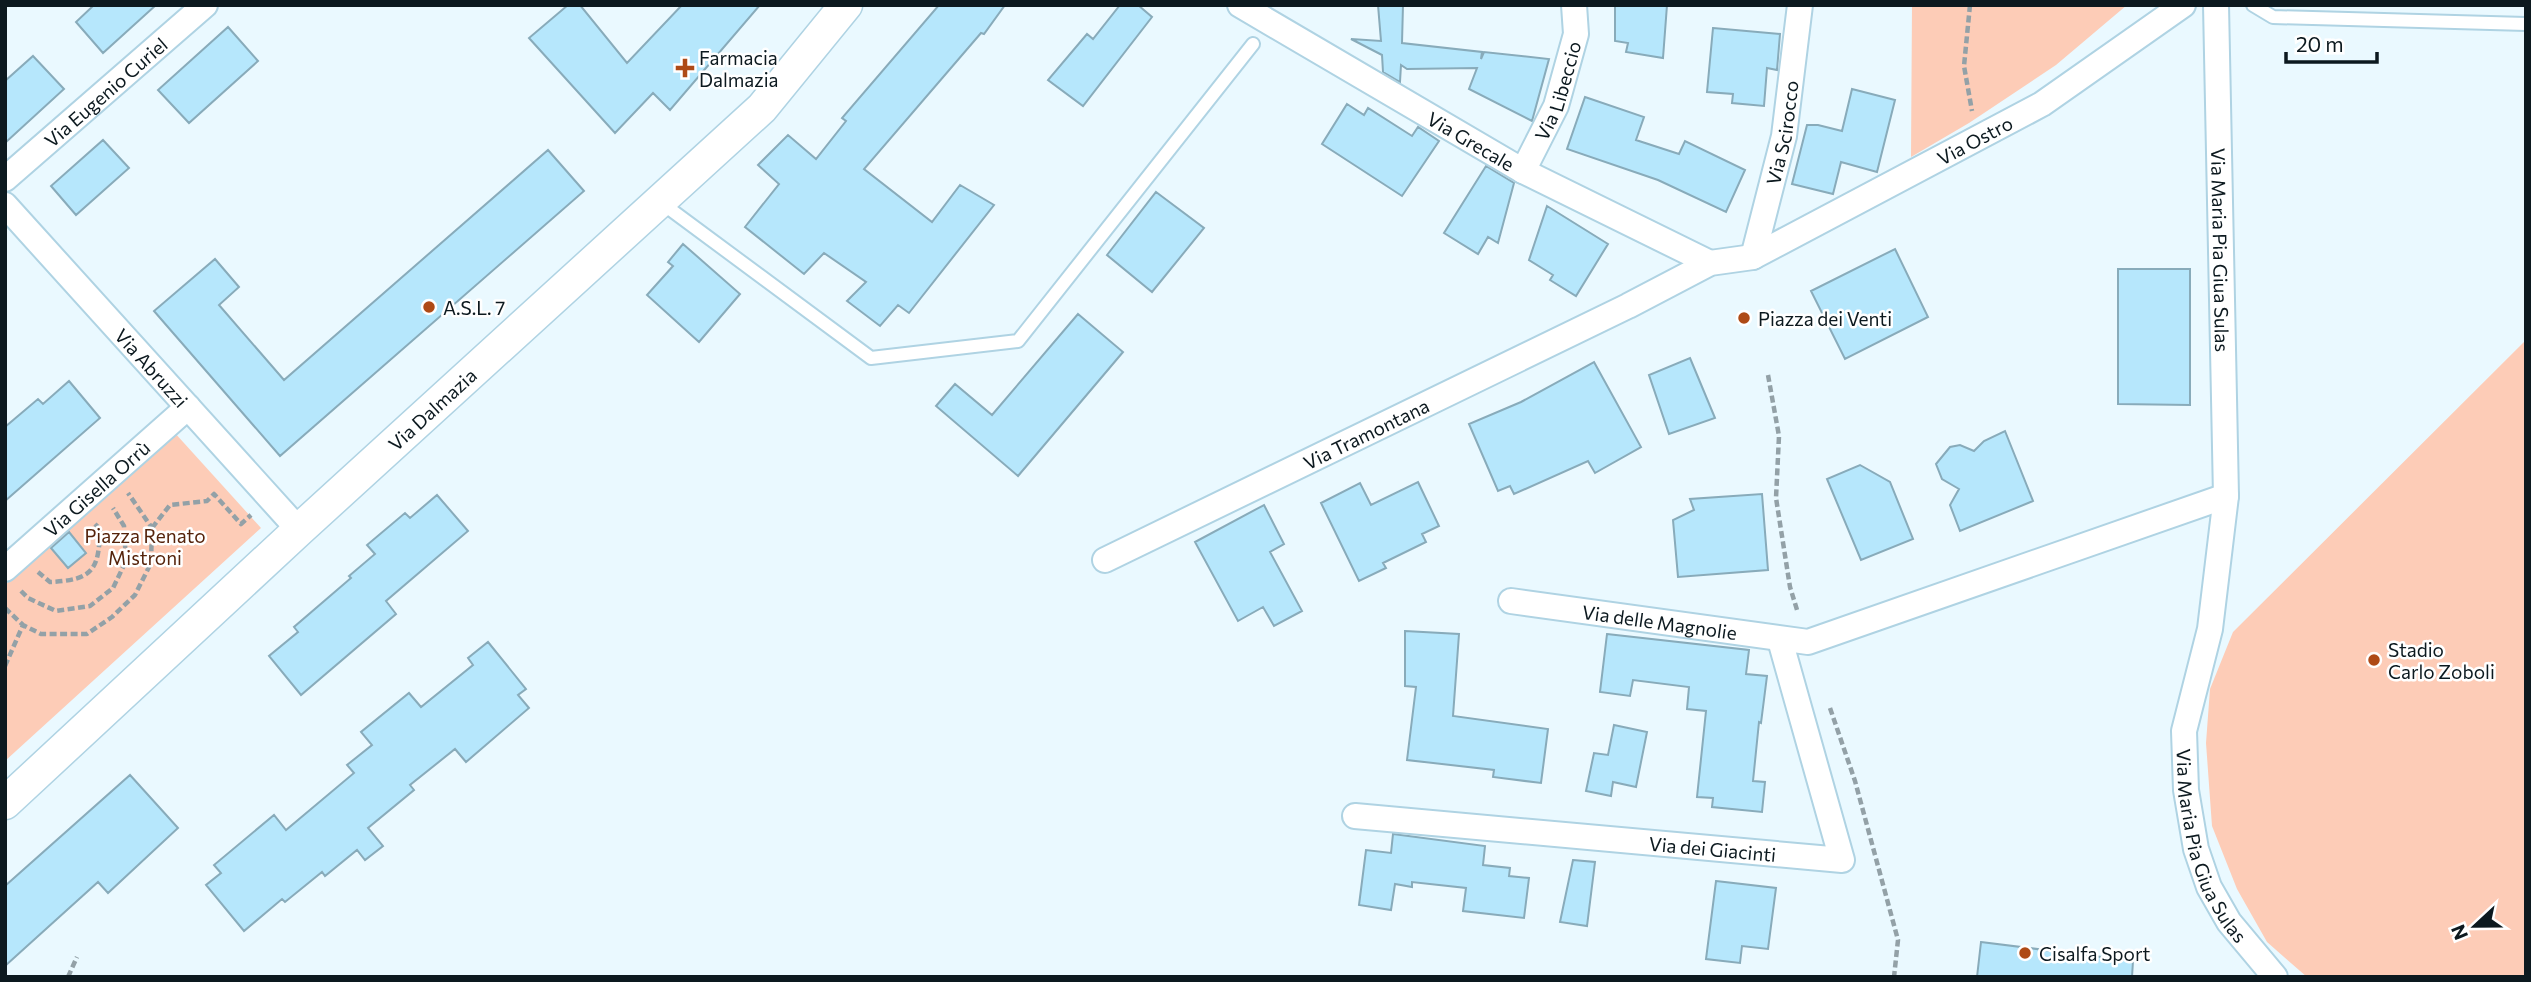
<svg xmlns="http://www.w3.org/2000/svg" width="2531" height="982" viewBox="0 0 2531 982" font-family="Commissioner,sans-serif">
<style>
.green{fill:#fdccb7}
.building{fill:#b6e7fc;stroke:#88abba;stroke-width:2}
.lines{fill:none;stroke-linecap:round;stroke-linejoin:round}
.service-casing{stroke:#afd3e3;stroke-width:16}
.minor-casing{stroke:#afd3e3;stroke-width:28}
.tertiary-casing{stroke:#afd3e3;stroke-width:35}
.path{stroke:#93a1a7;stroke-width:4.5;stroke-dasharray:7 3.5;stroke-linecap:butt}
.service{stroke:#fff;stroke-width:12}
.minor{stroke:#fff;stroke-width:24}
.tertiary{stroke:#fff;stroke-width:32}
.poi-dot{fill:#ae4a16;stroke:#fff;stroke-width:2.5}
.labels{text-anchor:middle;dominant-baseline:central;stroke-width:5;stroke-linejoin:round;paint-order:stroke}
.poi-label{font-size:19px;fill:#0c191f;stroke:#fff;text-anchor:start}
.street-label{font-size:19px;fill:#0c191f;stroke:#fff}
.park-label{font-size:19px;fill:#55230b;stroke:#fff}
</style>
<rect width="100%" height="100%" fill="#eaf9ff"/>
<path class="green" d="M 1912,5 L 2127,5 L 2056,65 L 1969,123 L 1911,157 Z
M 2526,340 L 2526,977 L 2307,977 L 2267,942 L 2237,889 L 2212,826 L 2206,743 L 2210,689 L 2233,632 Z
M 174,432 L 261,528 L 5,761 L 5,585 Z"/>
<path class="building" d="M 94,5 L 156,5 L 103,53 L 76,22 Z
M 568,5 L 580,5 L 627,63 L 682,5 L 760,5 L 670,110 L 653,93 L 615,133 L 529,38 Z
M 939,5 L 1005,5 L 984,34 L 981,33 L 864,169 L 932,222 L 960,185 L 994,205 L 909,313 L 898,305 L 880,326 L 847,301 L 866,282 L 824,253 L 804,274 L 745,227 L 779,184 L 758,165 L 788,135 L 816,159 L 846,121 L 842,118 Z
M 1120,5 L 1138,5 L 1152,17 L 1083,106 L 1048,80 L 1087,34 L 1093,39 Z
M 1378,5 L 1403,5 L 1402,43 L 1482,52 L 1481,59 L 1484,52 L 1549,59 L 1532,121 L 1469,89 L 1477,68 L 1407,69 L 1401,65 L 1400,82 L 1383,72 L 1382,55 L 1351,39 L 1381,41 Z
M 1615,5 L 1667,5 L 1663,58 L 1626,52 L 1628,43 L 1615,41 Z
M 228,27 L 258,61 L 189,123 L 158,90 Z
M 1713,28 L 1780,34 L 1777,70 L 1767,68 L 1764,106 L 1732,103 L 1733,94 L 1707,92 Z
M 33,56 L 64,89 L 5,143 L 5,81 Z
M 1852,89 L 1895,100 L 1877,172 L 1841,162 L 1833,194 L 1792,184 L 1807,125 L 1818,125 L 1842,131 Z
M 1585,97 L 1644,117 L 1636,140 L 1679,154 L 1685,141 L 1745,170 L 1726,212 L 1658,180 L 1567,149 Z
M 1347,104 L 1364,115 L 1368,108 L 1412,136 L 1418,127 L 1439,141 L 1402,196 L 1322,144 Z
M 103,140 L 129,168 L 76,215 L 51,186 Z
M 548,150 L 584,191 L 280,456 L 154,311 L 215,259 L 239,287 L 219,305 L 284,380 Z
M 1486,166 L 1514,183 L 1498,243 L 1488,237 L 1478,254 L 1444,233 Z
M 1156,192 L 1204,228 L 1152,292 L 1107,255 Z
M 1547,206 L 1608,244 L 1576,296 L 1550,280 L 1553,275 L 1529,260 Z
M 683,244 L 740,294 L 699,342 L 647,295 L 673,266 L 668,262 Z
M 1895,249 L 1928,317 L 1845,359 L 1811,291 Z
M 2118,269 L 2190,269 L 2190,405 L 2118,404 Z
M 1078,314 L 1123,352 L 1018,476 L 936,406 L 955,384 L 992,415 Z
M 1690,358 L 1715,418 L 1669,434 L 1649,375 Z
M 1594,362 L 1641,447 L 1595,473 L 1588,461 L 1514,494 L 1510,486 L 1498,491 L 1469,424 L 1521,402 Z
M 69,381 L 100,418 L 5,501 L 5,427 L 38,399 L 43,404 Z
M 2005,431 L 2033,501 L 1960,531 L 1950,505 L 1959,489 L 1942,479 L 1936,464 L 1950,447 L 1960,445 L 1974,451 L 1984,441 Z
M 1860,465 L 1890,482 L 1913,539 L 1861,560 L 1827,479 Z
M 1418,482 L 1439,526 L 1422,534 L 1426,542 L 1383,563 L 1386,568 L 1359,581 L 1321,503 L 1360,483 L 1371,505 Z
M 1762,494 L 1768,570 L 1678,577 L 1673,520 L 1694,510 L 1690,499 Z
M 437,495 L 468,531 L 386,601 L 396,614 L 301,695 L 269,656 L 298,632 L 294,627 L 351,578 L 349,576 L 375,554 L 367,545 L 405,513 L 410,518 Z
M 1264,505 L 1284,544 L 1270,552 L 1302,611 L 1274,626 L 1263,607 L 1238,621 L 1195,542 Z
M 69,532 L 86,553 L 68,568 L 51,548 Z
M 1405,631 L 1459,634 L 1453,716 L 1548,729 L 1541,783 L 1493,777 L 1494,770 L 1407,760 L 1416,687 L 1405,686 Z
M 1607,634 L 1749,650 L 1746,674 L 1767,676 L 1761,723 L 1759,722 L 1753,781 L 1765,782 L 1762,812 L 1712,807 L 1713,798 L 1697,797 L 1706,711 L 1687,709 L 1689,687 L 1633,680 L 1630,696 L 1600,692 Z
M 488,642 L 526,689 L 518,695 L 529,708 L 466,762 L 455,749 L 410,785 L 414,790 L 368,828 L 383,846 L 365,860 L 357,850 L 325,876 L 322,872 L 285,902 L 282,899 L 244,931 L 206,885 L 221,873 L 214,865 L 274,815 L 286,830 L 354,773 L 347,765 L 372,745 L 361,732 L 409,693 L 421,707 L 473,665 L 468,658 Z
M 1614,725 L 1647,732 L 1636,787 L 1613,782 L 1611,796 L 1586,791 L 1594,753 L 1608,755 Z
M 130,775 L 178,828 L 108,893 L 98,882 L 5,966 L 5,886 Z
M 1393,834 L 1485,846 L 1483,865 L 1510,868 L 1509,876 L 1529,878 L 1524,918 L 1463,911 L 1466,888 L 1412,882 L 1412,887 L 1395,884 L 1391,910 L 1359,905 L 1366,850 L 1391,853 Z
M 1573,860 L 1595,862 L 1587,926 L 1560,922 Z
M 1716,881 L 1776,888 L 1768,949 L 1742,946 L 1740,963 L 1706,959 Z
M 1981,942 L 2133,961 L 2132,977 L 1977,977 Z"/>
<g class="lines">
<defs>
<path id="service" d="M 2253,5 L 2273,17 L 2526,24
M 659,201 L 871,358 L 1018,341 L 1253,44"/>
<g id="minor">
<path id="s1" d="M 1240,5 L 1523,171 L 1710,263"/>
<path id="s2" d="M 2216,5 L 2226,496 L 2210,629 L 2184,731 L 2186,790 L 2196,849 L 2209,887 L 2229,922 L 2275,977"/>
<path id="s3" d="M 1523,171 L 1556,106 L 1576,34 L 1574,5"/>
<path id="s4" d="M 5,179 L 205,5"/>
<path id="s5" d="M 5,205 L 299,530"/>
<path id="s6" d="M 1753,257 L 1784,136 L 1800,5"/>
<path id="s7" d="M 1105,560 L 1628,306 L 1710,263 L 1753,257 L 2042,104 L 2183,5"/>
<path id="s8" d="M 5,569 L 188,407"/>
<path id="s9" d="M 1511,601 L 1808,642 L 2226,496"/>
<path id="s10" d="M 1355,816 L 1842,860 L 1780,640"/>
</g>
<g id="tertiary">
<path id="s11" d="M 5,803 L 299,530 L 762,108 L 846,5"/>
</g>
</defs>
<use href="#service" class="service-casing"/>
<use href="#minor" class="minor-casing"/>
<use href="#tertiary" class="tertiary-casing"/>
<path class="path" d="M 1970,5 L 1964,66 L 1972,111
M 1768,375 L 1779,436 L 1776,498 L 1790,587 L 1798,613
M 152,528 L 170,505 L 207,501 L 214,494 L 241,524 L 251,515
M 38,572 L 50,582 C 93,580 99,570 100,529 L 95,524
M 21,591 L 28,598 L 56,611 L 90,606 L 113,588 L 126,561 L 124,526 L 113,508
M 5,608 L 23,625
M 5,666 L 23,625 L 41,634 L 87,634 L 112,617 L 135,595 L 151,563 L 152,528 L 128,493
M 1830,708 L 1855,781 L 1898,940 L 1894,977
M 68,977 L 77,957"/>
<use href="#service" class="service"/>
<use href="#minor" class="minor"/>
<use href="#tertiary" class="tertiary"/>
</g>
<g class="poi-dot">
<path d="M681.5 57.5h7v7h7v7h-7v7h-7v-7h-7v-7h7z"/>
<circle cx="429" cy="307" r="7"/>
<circle cx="1744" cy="318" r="7"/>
<circle cx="2374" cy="660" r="7"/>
<circle cx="2025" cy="953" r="7"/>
</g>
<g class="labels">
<g class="poi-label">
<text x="699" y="57">Farmacia<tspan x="699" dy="22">Dalmazia</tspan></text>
<text x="443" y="307">A.S.L. 7</text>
<text x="1758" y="318">Piazza dei Venti</text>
<text x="2388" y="649">Stadio<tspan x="2388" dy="22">Carlo Zoboli</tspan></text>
<text x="2039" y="953">Cisalfa Sport</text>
</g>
<g class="street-label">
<text stroke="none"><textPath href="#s3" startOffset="88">Via Libeccio</textPath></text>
<text stroke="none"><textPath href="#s4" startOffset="133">Via Eugenio Curiel</textPath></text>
<text stroke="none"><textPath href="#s6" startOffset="128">Via Scirocco</textPath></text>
<text stroke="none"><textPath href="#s1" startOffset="268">Via Grecale</textPath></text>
<text stroke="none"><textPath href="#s7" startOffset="968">Via Ostro</textPath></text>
<text stroke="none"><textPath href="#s2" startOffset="245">Via Maria Pia Giua Sulas</textPath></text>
<text stroke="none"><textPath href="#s5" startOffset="219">Via Abruzzi</textPath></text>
<text stroke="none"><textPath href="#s11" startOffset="581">Via Dalmazia</textPath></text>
<text stroke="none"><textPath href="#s7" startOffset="290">Via Tramontana</textPath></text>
<text stroke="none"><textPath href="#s8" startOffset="122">Via Gisella Orrù</textPath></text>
<text stroke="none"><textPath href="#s9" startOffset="150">Via delle Magnolie</textPath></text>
<text stroke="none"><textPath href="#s2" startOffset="850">Via Maria Pia Giua Sulas</textPath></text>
<text stroke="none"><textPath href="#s10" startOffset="359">Via dei Giacinti</textPath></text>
</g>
<g class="park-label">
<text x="145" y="535">Piazza Renato<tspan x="145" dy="22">Mistroni</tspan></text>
</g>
</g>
<rect width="2531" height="982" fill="none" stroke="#0c191f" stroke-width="14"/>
<g transform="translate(2475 926) rotate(248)" stroke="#ffffff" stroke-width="5" paint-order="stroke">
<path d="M0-5L12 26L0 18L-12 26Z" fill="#0c191f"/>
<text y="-10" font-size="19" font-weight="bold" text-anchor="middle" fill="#0c191f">N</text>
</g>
<path d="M2286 52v10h91v-10" fill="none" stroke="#0c191f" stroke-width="3.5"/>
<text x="2296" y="52" font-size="21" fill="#0c191f" stroke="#ffffff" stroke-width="5" paint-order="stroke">20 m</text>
</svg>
